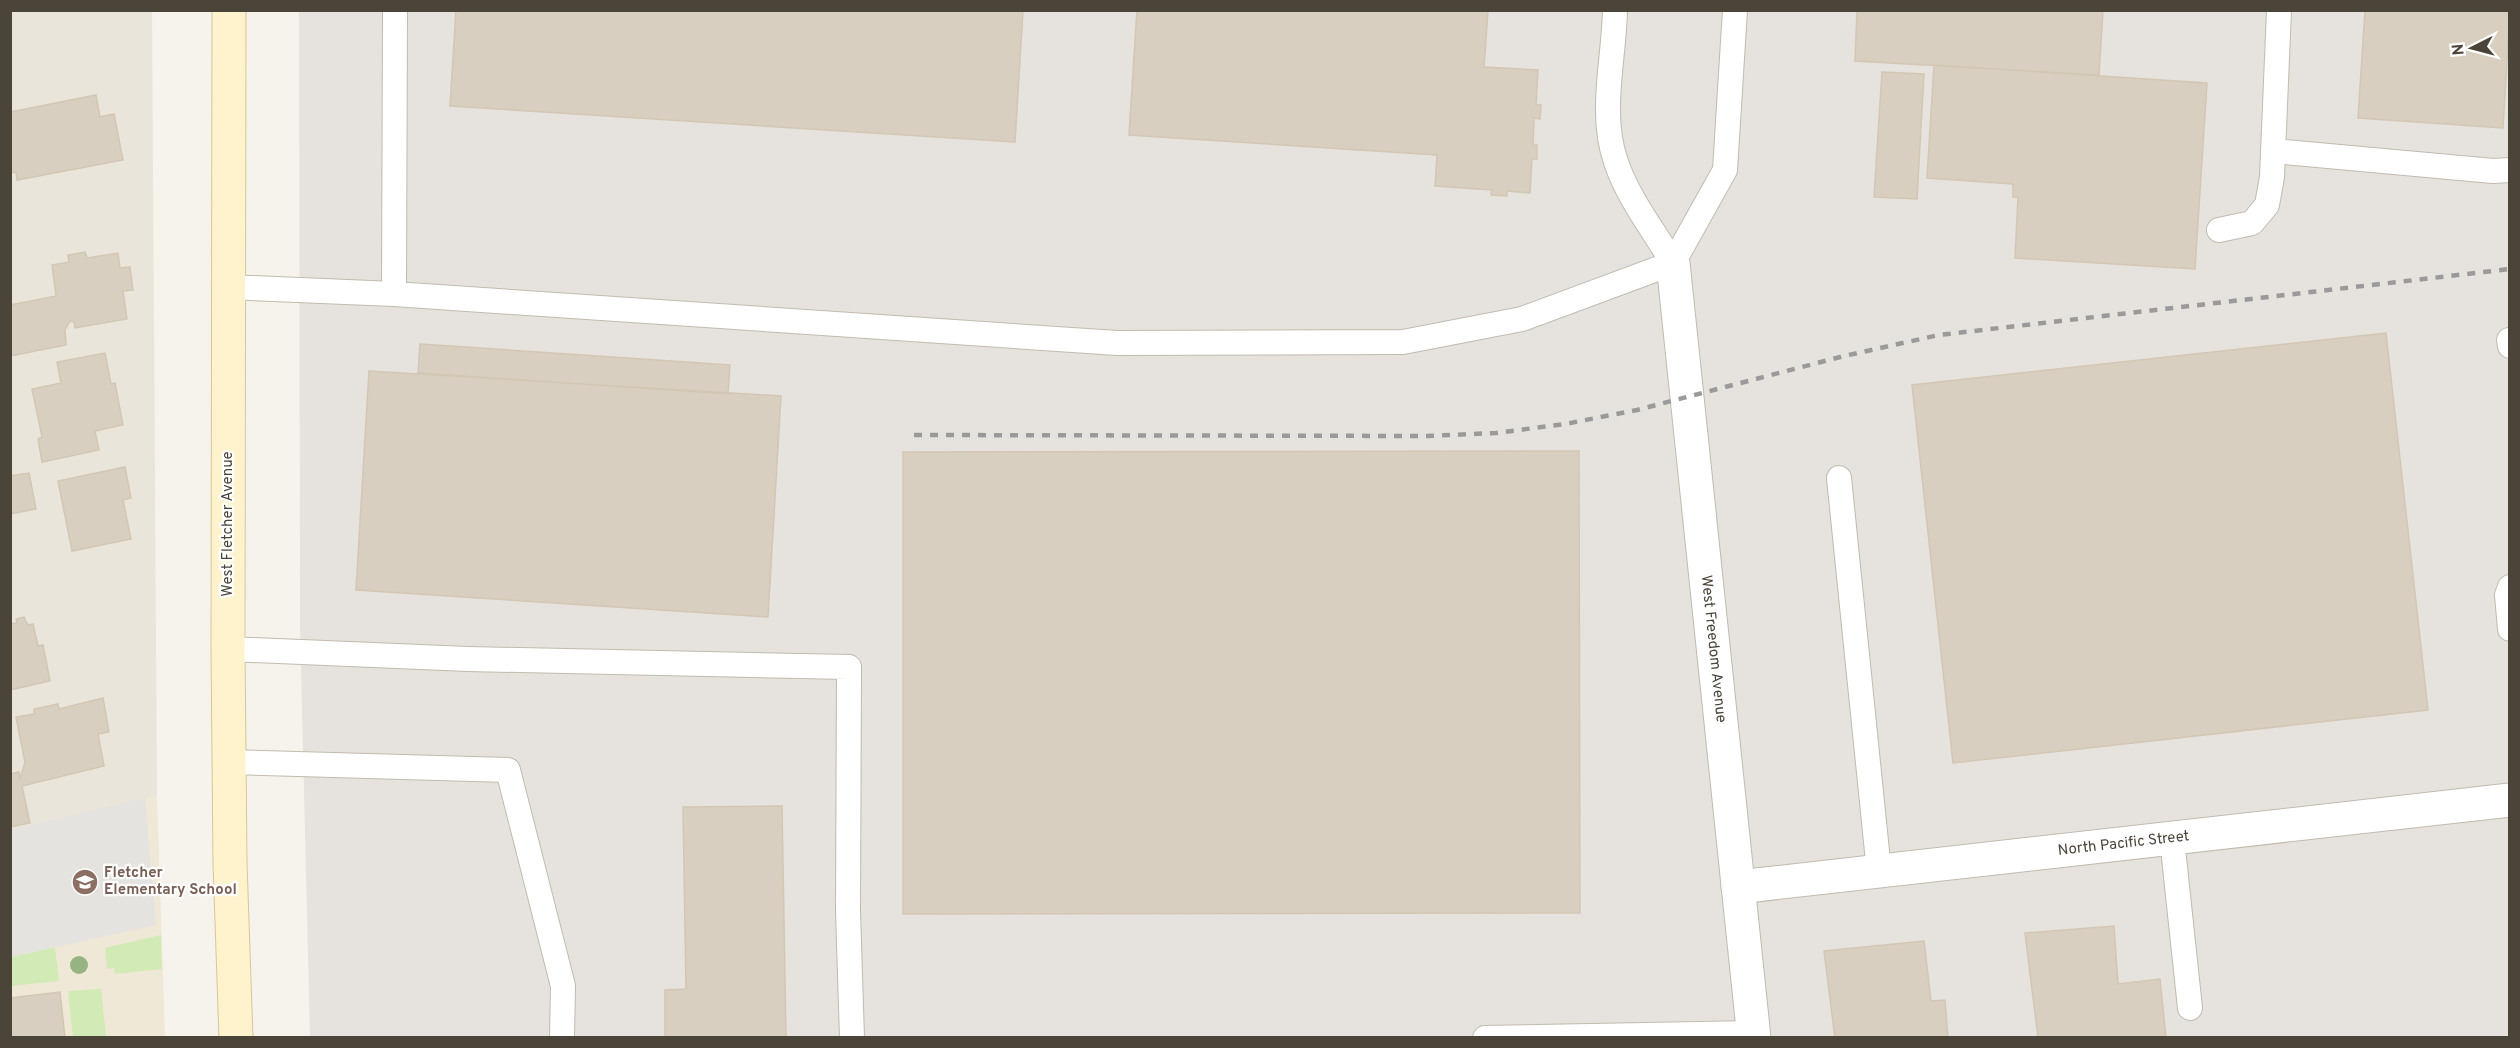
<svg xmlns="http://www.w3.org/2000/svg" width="2520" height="1048" viewBox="0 0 2520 1048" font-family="Overpass,sans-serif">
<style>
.residential{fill:#eae5da}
.industrial{fill:#e6e2dd}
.education{fill:#efe8d6}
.green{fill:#d2eab5}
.parking{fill:#e5e3e0}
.building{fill:#d8cfc1;stroke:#d3c7b4;stroke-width:1.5}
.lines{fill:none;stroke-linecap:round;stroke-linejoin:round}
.lane-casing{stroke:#c2bbae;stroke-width:26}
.street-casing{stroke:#c2bbae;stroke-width:35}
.secondary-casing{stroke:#d6c79b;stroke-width:35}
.lane{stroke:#fff;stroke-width:24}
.street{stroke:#fff;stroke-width:33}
.secondary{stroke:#fff3cd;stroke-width:33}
.rail{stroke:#9a9a9a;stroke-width:4.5;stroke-dasharray:8 8;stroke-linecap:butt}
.tree{fill:#97b381}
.labels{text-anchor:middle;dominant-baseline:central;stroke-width:4.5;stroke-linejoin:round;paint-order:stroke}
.street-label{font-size:15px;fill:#4b4439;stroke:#fff}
.education-label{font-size:15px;font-weight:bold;fill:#785e54;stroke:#fff;text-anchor:start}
</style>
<rect width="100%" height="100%" fill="#f6f3ec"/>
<path class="residential" d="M 10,11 L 152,11 L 157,796 L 11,829 Z"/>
<path class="industrial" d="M 299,11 L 2509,11 L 2509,1037 L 310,1037 L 300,627 Z"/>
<path class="education" d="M 157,796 L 165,1037 L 11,1037 L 10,829 Z"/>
<path class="green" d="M 161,935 L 162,969 L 115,974 L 114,968 L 107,969 L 105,948 Z
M 55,947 L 59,981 L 11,986 L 10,957 Z
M 101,989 L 106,1037 L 73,1037 L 68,991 Z"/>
<path class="parking" d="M 145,798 L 156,925 L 11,957 L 11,829 Z"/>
<path class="building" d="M 456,10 L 1023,10 L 1015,142 L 450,106 Z
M 1137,10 L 1488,10 L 1484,67 L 1538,70 L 1536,105 L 1541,105 L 1540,119 L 1534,118 L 1533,145 L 1537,145 L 1537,159 L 1532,159 L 1530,193 L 1507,191 L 1507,196 L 1491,195 L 1492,190 L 1435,186 L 1437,155 L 1129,135 Z
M 1857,10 L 2103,10 L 2099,75 L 1855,61 Z
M 2365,10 L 2510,10 L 2503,128 L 2358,118 Z
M 1934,65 L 2207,83 L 2195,269 L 2015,258 L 2018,197 L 2013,197 L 2013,184 L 1927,178 Z
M 1882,72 L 1924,74 L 1917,199 L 1874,197 Z
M 96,95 L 100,117 L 114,114 L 123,160 L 17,180 L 16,172 L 10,173 L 10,112 Z
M 85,252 L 87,258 L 118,253 L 120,268 L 130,267 L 133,290 L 123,291 L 127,319 L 75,328 L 74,322 L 70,321 L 65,330 L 66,345 L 10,356 L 10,305 L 56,296 L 52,265 L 69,262 L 68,255 Z
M 2386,333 L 2428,710 L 1953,763 L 1912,385 Z
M 420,344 L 730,365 L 728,394 L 418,373 Z
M 105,353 L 111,384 L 115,383 L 123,425 L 95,431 L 99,450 L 42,462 L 38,439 L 42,437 L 32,389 L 61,383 L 57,362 Z
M 369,371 L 781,396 L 768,617 L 356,590 Z
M 1579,451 L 1580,913 L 903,914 L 903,452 Z
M 125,467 L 131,498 L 123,500 L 131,539 L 72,551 L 58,481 Z
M 29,473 L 36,509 L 10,514 L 10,476 Z
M 24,617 L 28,625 L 33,624 L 38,646 L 43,645 L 50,681 L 10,690 L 10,624 L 17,623 L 16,619 Z
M 103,698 L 109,732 L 98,734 L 104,766 L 22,786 L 30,823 L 10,827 L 10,774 L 19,772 L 20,779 L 25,762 L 16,717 L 34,714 L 34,709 L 58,704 L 59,709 Z
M 782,806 L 786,1038 L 665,1038 L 665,990 L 686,989 L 683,807 Z
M 2114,926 L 2118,984 L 2160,979 L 2166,1038 L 2038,1038 L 2025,933 Z
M 1924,941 L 1931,1001 L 1945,1000 L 1948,1038 L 1835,1038 L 1824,951 Z
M 60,992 L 65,1038 L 10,1038 L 10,998 Z"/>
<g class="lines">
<defs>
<path id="lane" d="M 1615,10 C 1614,60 1599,114 1616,162 C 1628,198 1654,231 1673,263
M 2274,151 L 2493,171 L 2510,170
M 2219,230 L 2252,223 L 2267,205 L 2272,177 L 2279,10
M 227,287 L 394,294 L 1117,343 L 1403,342 L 1522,319 L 1673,263 L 1725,170 L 1735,10
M 394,294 L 395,10
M 2509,340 L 2510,346
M 1839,478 L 1879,871
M 2510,587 L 2507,595 L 2510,629
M 228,649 L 468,659 L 849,667 L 848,911 L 852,1038
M 229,762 L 508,770 L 563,986 L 562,1038
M 2172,839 L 2190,1008
M 1485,1038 L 1753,1033"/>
<g id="street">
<path id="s1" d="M 1673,263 L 1754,1038"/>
<path id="s2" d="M 1738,887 L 2510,800"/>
</g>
<path id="secondary" d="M 229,10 L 228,649 L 230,863 L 236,1038"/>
</defs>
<use href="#lane" class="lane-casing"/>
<use href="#street" class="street-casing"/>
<use href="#secondary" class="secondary-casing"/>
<use href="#lane" class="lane"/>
<use href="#street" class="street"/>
<use href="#secondary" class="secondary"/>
<path class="rail" d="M 914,435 L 1427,436 L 1496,433 L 1565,424 L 1637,410 L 1844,356 L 1939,335 L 2510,269"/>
</g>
<circle class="tree" cx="79" cy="965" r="9"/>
<defs>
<symbol id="school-disc" viewBox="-11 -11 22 22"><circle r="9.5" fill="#8d6e63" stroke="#fff"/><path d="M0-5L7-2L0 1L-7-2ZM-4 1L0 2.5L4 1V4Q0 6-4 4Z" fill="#fff"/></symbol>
</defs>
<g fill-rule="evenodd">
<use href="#school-disc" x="70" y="867" width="30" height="30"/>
</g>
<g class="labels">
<g class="street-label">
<text transform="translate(228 524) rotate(-90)">West Fletcher Avenue</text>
<text stroke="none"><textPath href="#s1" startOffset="388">West Freedom Avenue</textPath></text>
<text stroke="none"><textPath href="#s2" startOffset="388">North Pacific Street</textPath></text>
</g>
<g class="education-label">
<text x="104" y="873">Fletcher<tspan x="104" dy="17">Elementary School</tspan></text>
</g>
</g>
<rect width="2520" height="1048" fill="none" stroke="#4b4439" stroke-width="24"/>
<g transform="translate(2472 48) rotate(264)" stroke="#ffffff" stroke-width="4.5" paint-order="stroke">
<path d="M0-4.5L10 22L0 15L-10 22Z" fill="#4b4439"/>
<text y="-9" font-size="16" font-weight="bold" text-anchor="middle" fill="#4b4439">N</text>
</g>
</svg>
